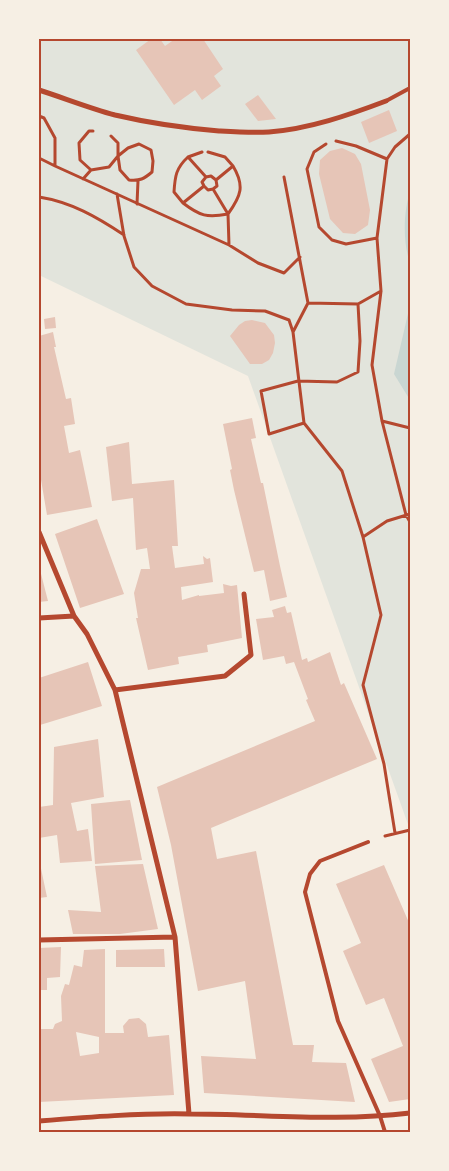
<svg xmlns="http://www.w3.org/2000/svg" width="449" height="1171" viewBox="0 0 449 1171" font-family="Inter,sans-serif">
<style>
.green{fill:#e2e4dc}
.water{fill:#c9d6d2}
.building{fill:#e6c5b7;fill-rule:evenodd}
.lines{fill:none;stroke-linecap:round;stroke-linejoin:round}
.path{stroke:#b5482f;stroke-width:3}
.service{stroke:#b5482f;stroke-width:4}
.minor{stroke:#b5482f;stroke-width:5}
.neatline{fill:none;stroke:#b5482f;stroke-width:2}
</style>
<rect width="100%" height="100%" fill="#f6efe4"/>
<path class="green" d="M 39,39 L 410,39 L 410,830 L 248,376 L 39,275 Z"/>
<path class="water" d="M 410,192 L 410,263 C 403,243 403,213 410,192 Z
M 410,305 L 410,400 L 394,374 Z"/>
<path class="building" d="M 151,39 L 160,39 L 165,46 L 175,39 L 203,39 L 223,69 L 214,76 L 221,86 L 202,100 L 195,90 L 174,105 L 136,50 Z
M 258,95 L 276,119 L 258,121 L 245,104 Z
M 389,110 L 397,131 L 369,143 L 361,122 Z
M 342,148 L 355,154 L 361,164 L 370,210 L 368,225 L 355,234 L 343,233 L 330,219 L 319,174 L 320,160 L 330,151 Z
M 55,317 L 56,328 L 45,329 L 44,319 Z
M 252,320 L 265,323 L 274,335 L 275,343 L 273,353 L 269,360 L 262,364 L 250,364 L 230,336 L 239,325 L 245,321 Z
M 53,332 L 56,347 L 54,347 L 66,399 L 71,398 L 75,424 L 64,426 L 69,453 L 80,450 L 92,507 L 47,515 L 39,468 L 39,336 Z
M 252,418 L 256,438 L 251,439 L 261,483 L 263,483 L 280,566 L 287,597 L 270,601 L 264,570 L 254,572 L 234,490 L 230,470 L 232,469 L 223,424 Z
M 129,442 L 132,484 L 174,480 L 178,546 L 172,546 L 175,568 L 204,564 L 203,556 L 207,559 L 210,558 L 213,582 L 181,587 L 182,600 L 199,595 L 199,596 L 224,593 L 223,584 L 231,586 L 237,585 L 242,638 L 207,645 L 208,652 L 178,657 L 179,664 L 148,670 L 136,618 L 138,618 L 134,593 L 141,569 L 150,569 L 147,548 L 136,550 L 133,498 L 112,501 L 106,447 Z
M 97,519 L 124,594 L 80,608 L 55,534 Z
M 39,566 L 48,601 L 39,602 Z
M 285,606 L 287,613 L 291,612 L 302,660 L 307,658 L 308,662 L 330,652 L 341,685 L 344,683 L 377,759 L 211,828 L 217,859 L 256,851 L 293,1045 L 314,1045 L 312,1062 L 346,1063 L 355,1102 L 204,1093 L 201,1056 L 256,1059 L 245,981 L 198,991 L 171,845 L 157,787 L 315,721 L 306,700 L 308,699 L 294,662 L 286,664 L 284,656 L 263,660 L 256,619 L 274,617 L 272,610 Z
M 88,662 L 102,706 L 40,725 L 39,678 Z
M 98,739 L 104,797 L 71,803 L 77,831 L 88,829 L 92,861 L 60,863 L 57,835 L 39,838 L 39,807 L 53,805 L 54,747 Z
M 130,800 L 142,860 L 95,864 L 91,804 Z
M 39,859 L 47,897 L 39,898 Z
M 143,864 L 158,929 L 120,934 L 73,934 L 68,910 L 101,912 L 95,866 Z
M 384,865 L 410,925 L 410,1099 L 389,1102 L 371,1059 L 403,1046 L 384,998 L 366,1005 L 343,951 L 361,943 L 336,884 Z
M 61,947 L 60,977 L 47,978 L 47,990 L 39,990 L 39,948 Z
M 105,949 L 105,1033 L 124,1033 L 123,1026 L 129,1019 L 139,1018 L 146,1024 L 148,1037 L 169,1035 L 174,1095 L 39,1102 L 39,1029 L 53,1029 L 55,1024 L 62,1021 L 61,996 L 65,984 L 69,985 L 74,965 L 82,967 L 84,950 ZM 76,1032 L 99,1037 L 99,1053 L 80,1056 Z
M 164,949 L 165,967 L 116,967 L 116,950 Z"/>
<g class="lines">
<path class="path" d="M 39,116 L 44,118 L 55,138 L 55,166 L 39,158
M 410,134 L 395,147 L 387,159 L 377,238 L 381,291 L 372,365 L 382,421 L 406,515 L 410,522
M 336,141 L 356,146 L 387,159
M 139,144 L 151,150 L 153,161 L 152,172 C 144,179 140,181 129,180 L 120,170 L 118,156 L 128,148 Z
M 326,144 L 314,152 L 307,169 L 319,227 L 332,240 L 346,244 L 377,238
M 208,152 L 225,157 L 233,166
M 188,157 L 202,152
M 55,166 L 229,245 L 258,263 L 284,273 L 300,257
M 91,170 L 80,160 L 79,143 L 89,131 L 93,131
M 284,177 L 308,303 L 293,332 L 304,423
M 83,179 L 91,170 L 109,167 L 118,156 L 118,143 L 111,136
M 204,186 L 183,203 L 174,192 C 175,176 176,168 188,157 L 206,177 L 211,176 L 216,180
M 204,186 L 208,190 L 213,189
M 204,186 L 202,182 L 206,177
M 213,189 L 228,214 C 241,196 245,186 233,166 L 216,180
M 213,189 L 217,186 L 216,180
M 117,194 L 124,236 L 134,267 L 152,286 L 186,304 L 232,310 L 265,311 L 289,320 L 293,332
M 39,197 C 71,202 97,217 124,235
M 183,203 C 200,216 207,218 228,214 L 229,245
M 137,204 L 138,181
M 308,303 L 358,304 L 381,291
M 358,304 L 360,341 L 358,372 L 337,382 L 298,381 L 261,391 L 269,434 L 304,423 L 342,471 L 363,537 L 381,615 L 363,685 L 384,764 L 395,833
M 382,421 L 410,428
M 363,537 L 387,521 L 410,514
M 385,836 L 410,830"/>
<path class="service" d="M 386,101 L 410,88
M 368,842 L 320,861 L 310,874 L 305,892 L 338,1021 L 380,1116 L 385,1132"/>
<path class="minor" d="M 39,90 C 64,98 89,108 115,115 C 149,123 184,128 219,131 C 236,132 252,133 269,132 C 309,129 349,115 386,101
M 39,532 L 74,616 L 87,634 L 115,690 L 175,937 L 189,1114
M 39,618 L 74,616
M 115,690 L 225,676 L 251,655 L 244,594
M 39,940 L 175,937
M 39,1121 C 89,1117 140,1113 190,1114 C 263,1114 338,1122 410,1113"/>
</g>
<rect width="449" height="1171" fill="none" stroke="#f6efe4" stroke-width="80"/>
<rect x="40" y="40" width="369" height="1091" class="neatline"/>
</svg>
